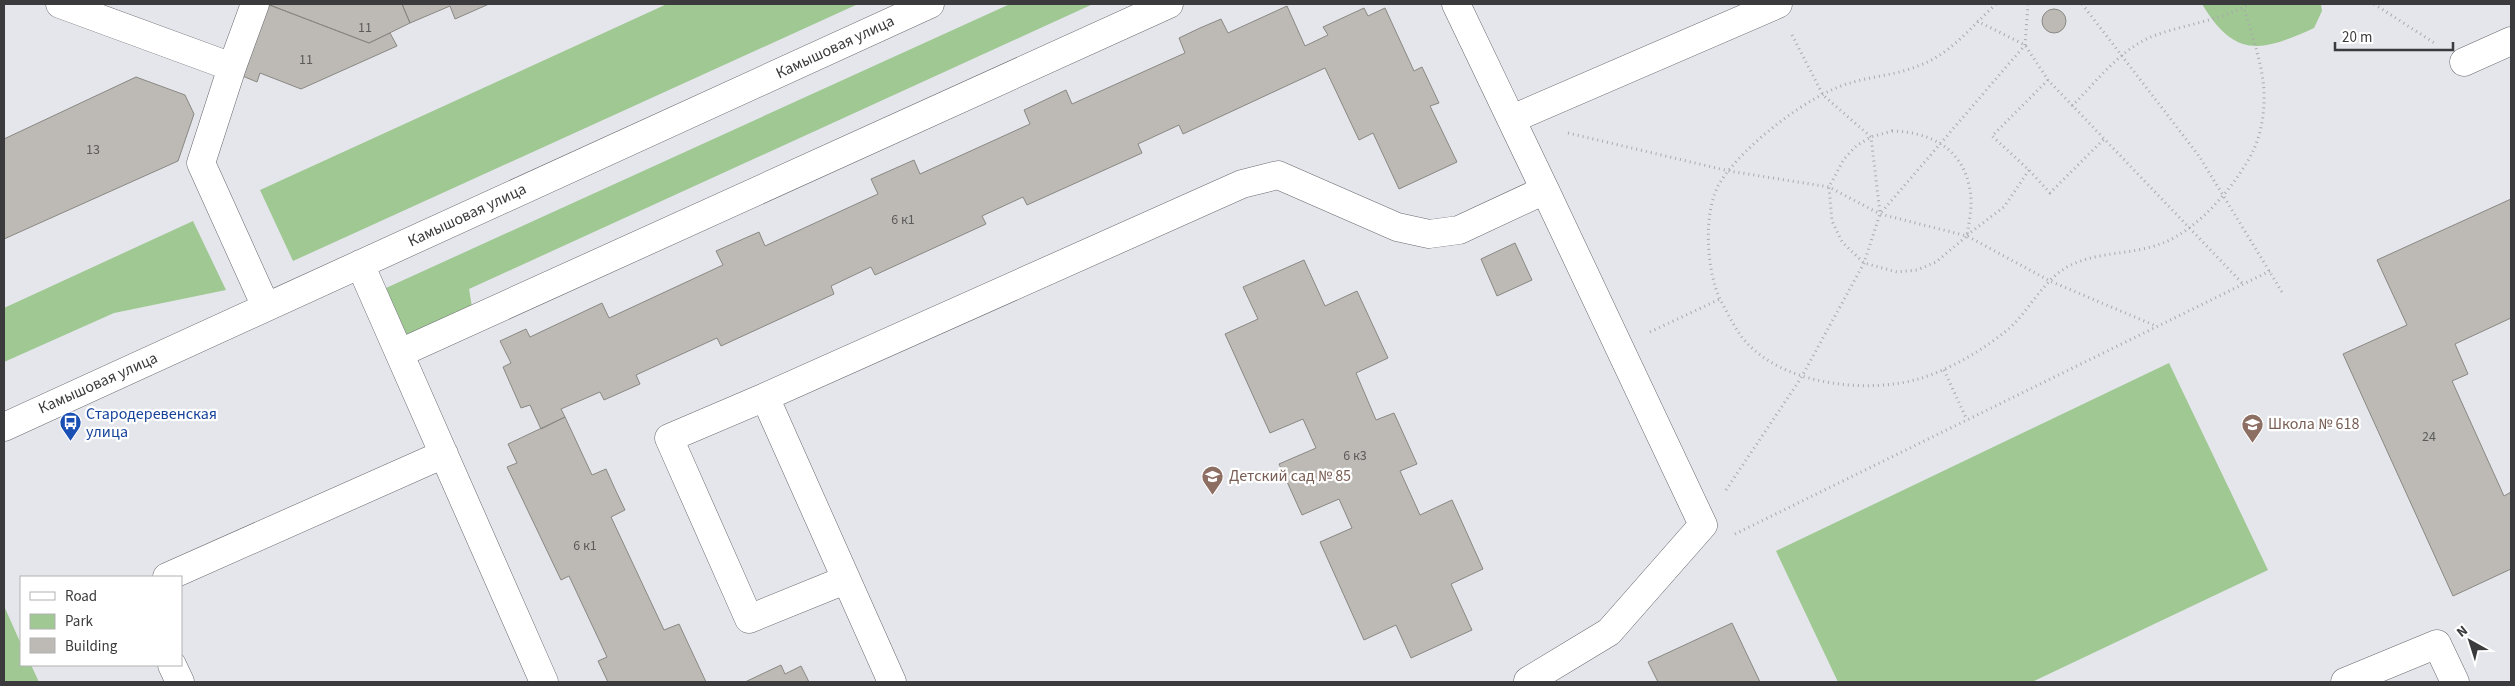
<svg xmlns="http://www.w3.org/2000/svg" width="2515" height="686" viewBox="0 0 2515 686" font-family="'Source Sans 3',sans-serif">
<style>
.green{fill:#9fc892}
.building{fill:#bdbab5;stroke:#8a8883}
.lines{fill:none;stroke-linecap:round;stroke-linejoin:round}
.minor-casing{stroke:#68696e;stroke-width:29}
.path{stroke:#a8aaae;stroke-width:3;stroke-dasharray:1 4;stroke-linecap:butt}
.minor{stroke:#fff;stroke-width:28}
.labels{text-anchor:middle;dominant-baseline:central;stroke-width:4.5;stroke-linejoin:round;paint-order:stroke}
.number-label{font-size:14px;fill:#5c5b5b}
.street-label{font-size:16px;fill:#3b3b3d;stroke:#fff}
.transit-label{font-size:16px;fill:#164399;stroke:#fff;text-anchor:start}
.education-label{font-size:16px;fill:#785e54;stroke:#fff;text-anchor:start}
</style>
<rect width="100%" height="100%" fill="#e4e6eb"/>
<path class="green" d="M 667,4 L 858,4 L 293,261 L 260,190 Z
M 1010,4 L 1093,4 L 469,289 L 472,307 L 408,338 L 386,288 Z
M 2202,4 L 2321,4 L 2322,11 L 2314,28 C 2262,52 2235,59 2202,4 Z
M 193,221 L 226,290 L 114,313 L 4,362 L 4,308 Z
M 2169,363 L 2268,570 L 2032,682 L 1838,682 L 1776,551 Z
M 4,606 L 21,644 L 21,665 L 31,665 L 39,682 L 4,682 Z"/>
<path class="building" d="M 267,4 L 402,4 L 410,23 L 369,43 Z
M 267,4 L 369,43 L 390,33 L 397,46 L 301,89 L 260,73 L 257,82 L 240,75 Z
M 402,4 L 489,4 L 455,19 L 450,6 L 410,23 Z
M 1287,6 L 1305,46 L 1328,35 L 1323,27 L 1364,8 L 1368,16 L 1385,8 L 1414,71 L 1422,67 L 1439,103 L 1430,106 L 1457,162 L 1399,189 L 1373,133 L 1359,140 L 1325,68 L 1183,134 L 1179,125 L 1138,144 L 1142,153 L 1027,205 L 1023,197 L 982,216 L 986,224 L 875,275 L 871,267 L 831,286 L 834,294 L 721,346 L 717,338 L 636,375 L 640,384 L 604,400 L 600,392 L 561,409 L 565,417 L 541,429 L 530,405 L 521,408 L 503,367 L 511,363 L 500,341 L 526,329 L 530,337 L 602,303 L 609,318 L 723,265 L 716,251 L 759,232 L 765,246 L 878,194 L 871,179 L 914,160 L 920,174 L 1030,124 L 1024,110 L 1066,90 L 1072,104 L 1185,53 L 1179,38 L 1200,28 L 1221,19 L 1228,33 Z
M2042 21a12 12 0 1 1 24 0a12 12 0 1 1-24 0Z
M 136,77 L 185,95 L 194,114 L 178,161 L 4,239 L 4,139 Z
M 2511,199 L 2511,318 L 2455,344 L 2468,374 L 2452,381 L 2504,496 L 2511,492 L 2511,569 L 2453,596 L 2343,354 L 2407,325 L 2377,260 Z
M 1515,243 L 1532,280 L 1497,296 L 1481,259 Z
M 1304,260 L 1325,306 L 1357,291 L 1388,358 L 1356,373 L 1376,420 L 1394,413 L 1417,464 L 1400,471 L 1420,515 L 1452,500 L 1483,569 L 1451,584 L 1472,630 L 1411,658 L 1396,625 L 1364,640 L 1320,542 L 1352,528 L 1339,499 L 1302,515 L 1279,464 L 1316,448 L 1303,419 L 1270,433 L 1225,334 L 1258,319 L 1243,287 Z
M 565,417 L 592,475 L 606,469 L 615,489 L 625,510 L 611,517 L 664,630 L 679,624 L 706,682 L 608,682 L 598,661 L 607,657 L 569,576 L 561,580 L 507,467 L 517,463 L 508,444 Z
M 1732,623 L 1760,682 L 1658,682 L 1648,662 Z
M 781,665 L 785,674 L 801,666 L 809,682 L 745,682 Z"/>
<g class="lines">
<defs>
<path id="minor" d="M 60,4 L 232,67 L 201,163 L 266,307
M 1456,4 L 1545,190
M 2464,62 L 2511,41
M 232,67 L 255,4
M 1512,119 L 1778,4
M 360,264 L 544,682
M 400,353 L 1169,4
M 765,397 L 669,438 L 749,619 L 845,580
M 4,427 L 930,4
M 167,577 L 444,454
M 172,665 L 180,682
M 892,682 L 765,397 L 1242,184 L 1278,175 L 1397,227 L 1429,234 L 1459,230 L 1545,190 L 1703,525 L 1609,632 L 1528,681 L 1529,682
M 2345,682 L 2437,644 L 2455,682"/>
</defs>
<use href="#minor" class="minor-casing"/>
<path class="path" d="M 1996,4 C 1971,27 1951,54 1918,66 C 1897,75 1872,76 1850,83 C 1810,94 1744,145 1721,181 C 1702,209 1706,274 1722,303 C 1728,314 1734,326 1741,336 C 1778,385 1867,395 1922,378 C 1952,368 1981,351 2005,332 C 2029,313 2043,278 2071,265 C 2100,251 2133,255 2163,243 C 2199,229 2238,183 2254,149 C 2263,129 2266,102 2263,81 C 2260,56 2250,31 2244,7
M 2082,4 L 2199,156 L 2282,292
M 2374,4 L 2436,44
M 1977,21 L 2025,45 L 2048,80 L 2243,284
M 1792,35 L 1823,95 L 1871,137 L 1880,213
M 2048,80 L 1992,136 L 2029,170 L 2050,193 L 2104,139
M 2072,106 C 2097,81 2122,47 2156,35 C 2187,24 2221,20 2250,4
M 1892,131 C 1930,132 1963,148 1970,190 C 1973,205 1969,221 1967,236 L 1936,262 L 1917,270 L 1897,272 L 1864,263 L 1842,242 L 1832,221 L 1829,187 L 1844,159 L 1856,146 L 1871,137 Z
M 1568,133 L 1729,171 L 1829,187 L 1880,214 L 1967,236 L 2050,281 L 2156,326
M 1967,235 L 2004,207 L 2029,170
M 1650,332 L 1720,299
M 1944,370 L 1967,420
M 1726,490 L 1801,378 L 1864,263 L 1880,214 L 2025,45 L 2028,4
M 1735,534 L 2270,271"/>
<use href="#minor" class="minor"/>
</g>
<defs>
<symbol id="bus-pin" viewBox="-11 -11 22 30"><path d="M0 17L-7.5 6A9.5 9.5 0 1 1 7.5 6Z" fill="#1a4fb4" stroke="#fff"/><path d="M-5-6H5V4H4V6H2V4H-2V6H-4V4H-5ZM-3.5-4V0h7V-4ZM-3.5 1.2v1.5H-2V1.2ZM2 1.2v1.5H3.5V1.2Z" fill="#fff"/></symbol>
<symbol id="school-pin" viewBox="-11 -11 22 30"><path d="M0 17L-7.5 6A9.5 9.5 0 1 1 7.5 6Z" fill="#8d6e63" stroke="#fff"/><path d="M0-5L7-2L0 1L-7-2ZM-4 1L0 2.5L4 1V4Q0 6-4 4Z" fill="#fff"/></symbol>
</defs>
<g fill-rule="evenodd">
<use href="#bus-pin" x="58" y="410" width="25" height="34"/>
<use href="#school-pin" x="2240" y="412" width="25" height="34"/>
<use href="#school-pin" x="1200" y="464" width="25" height="34"/>
</g>
<g class="labels">
<g class="number-label">
<text x="365" y="28">11</text>
<text x="306" y="60">11</text>
<text x="93" y="150">13</text>
<text x="903" y="220">6 к1</text>
<text x="2429" y="437">24</text>
<text x="1355" y="456">6 к3</text>
<text x="585" y="546">6 к1</text>
</g>
<g class="street-label">
<text transform="translate(835 47) rotate(-25)">Камышовая улица</text>
<text transform="translate(467 215) rotate(-25)">Камышовая улица</text>
<text transform="translate(98 383) rotate(-24)">Камышовая улица</text>
</g>
<g class="transit-label">
<text x="86" y="414">Стародеревенская<tspan x="86" dy="18">улица</tspan></text>
</g>
<g class="education-label">
<text x="2268" y="424">Школа № 618</text>
<text x="1229" y="476">Детский сад № 85</text>
</g>
</g>
<rect width="2515" height="686" fill="none" stroke="#3b3b3d" stroke-width="10"/>
<rect x="20" y="576" width="162" height="90" fill="#ffffff" stroke="#b1b1b1"/>
<rect x="30" y="592" width="25" height="8" fill="#ffffff" stroke="#b1b1b1"/>
<text x="65" y="601" font-size="15" fill="#3b3b3d">Road</text>
<rect x="30" y="614" width="25" height="15" fill="#9fc892" stroke="#b1b1b1"/>
<text x="65" y="626" font-size="15" fill="#3b3b3d">Park</text>
<rect x="30" y="638" width="25" height="15" fill="#bdbab5" stroke="#b1b1b1"/>
<text x="65" y="651" font-size="15" fill="#3b3b3d">Building</text>
<g transform="translate(2470 641) rotate(321)" stroke="#ffffff" stroke-width="4" paint-order="stroke">
<path d="M0-4L9 19L0 12L-9 19Z" fill="#3b3b3d"/>
<text y="-8" font-size="14" font-weight="bold" text-anchor="middle" fill="#3b3b3d">N</text>
</g>
<path d="M2335 42v8h118v-8" fill="none" stroke="#3b3b3d" stroke-width="2.5"/>
<text x="2342" y="42" font-size="15" fill="#3b3b3d" stroke="#ffffff" stroke-width="4" paint-order="stroke">20 m</text>
</svg>
